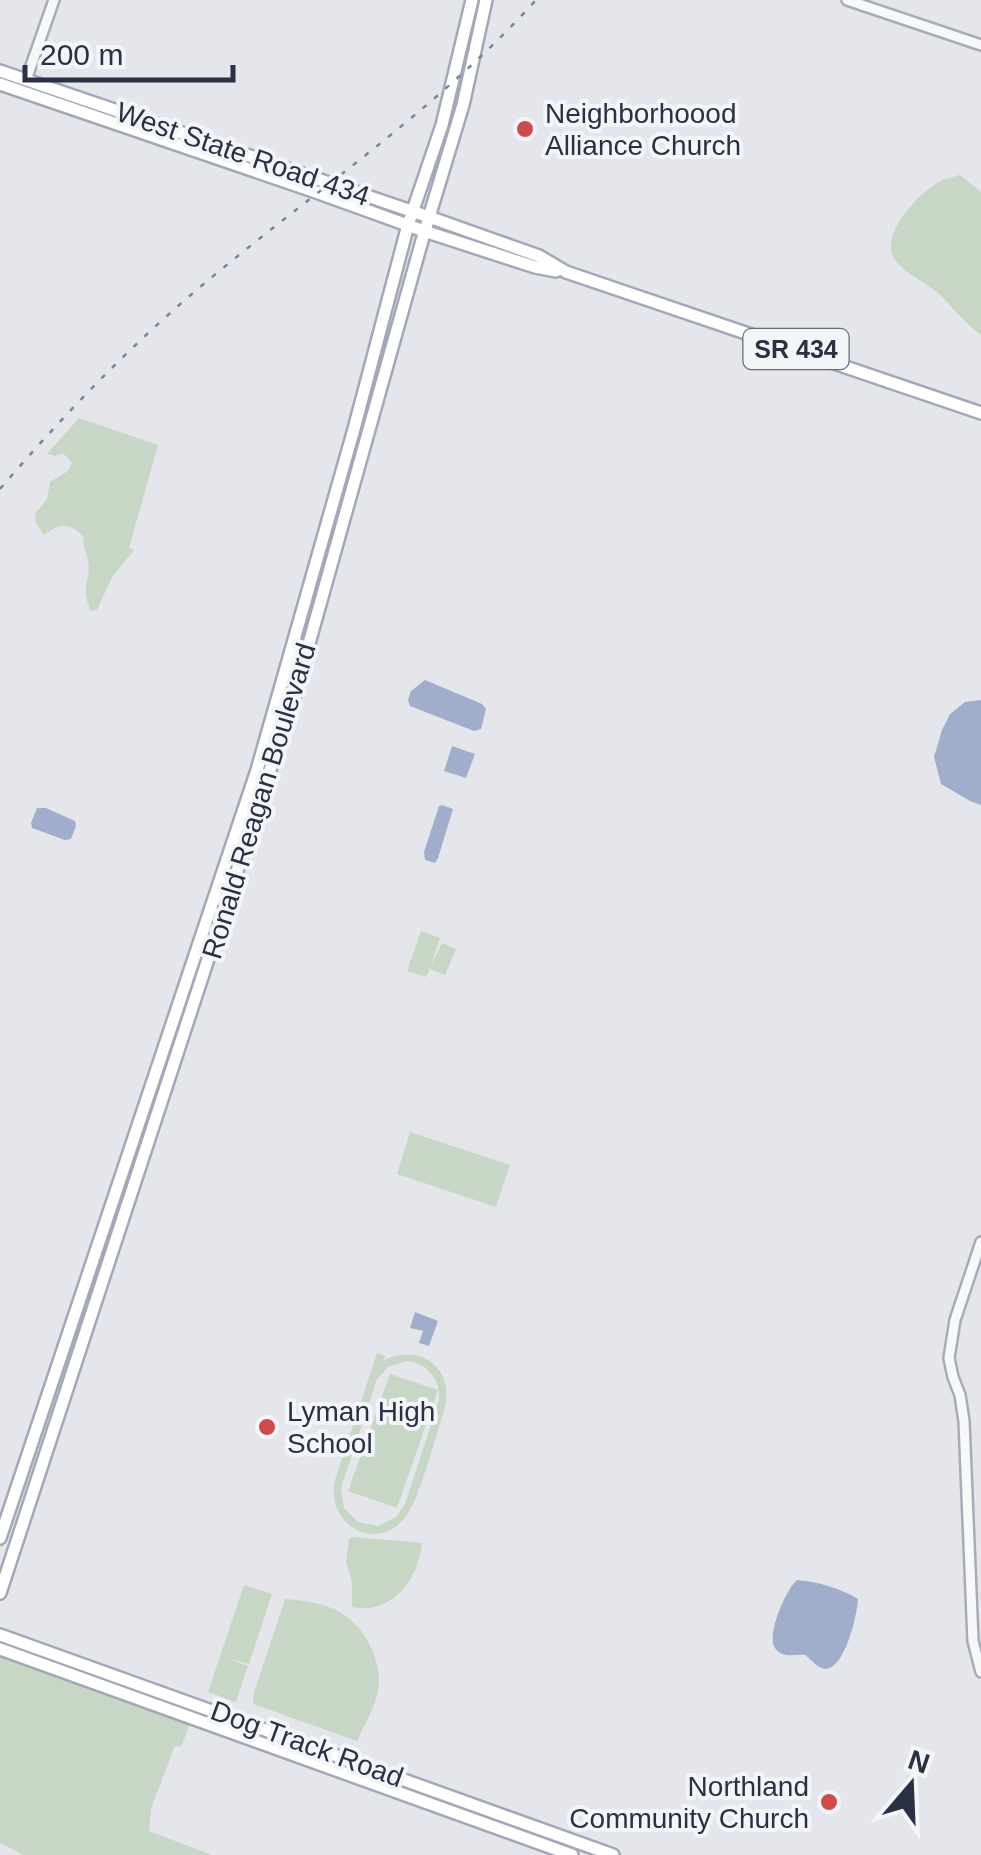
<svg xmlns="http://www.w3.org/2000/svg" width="981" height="1855" viewBox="0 0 981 1855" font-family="Helvetica,sans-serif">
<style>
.green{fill:#c7d6c5;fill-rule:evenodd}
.water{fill:#a0aecb}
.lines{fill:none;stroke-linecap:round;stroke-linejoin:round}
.minor-casing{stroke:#a9acb7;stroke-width:14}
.major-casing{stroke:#a3a8b8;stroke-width:16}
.minor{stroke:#f7f8fa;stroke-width:9}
.major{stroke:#fff;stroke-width:11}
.rail{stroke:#7d8396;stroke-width:2.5;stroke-dasharray:5 10;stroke-linecap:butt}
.poi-dot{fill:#cf4b4b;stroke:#f4f5f9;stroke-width:4}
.labels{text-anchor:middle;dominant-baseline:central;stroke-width:8;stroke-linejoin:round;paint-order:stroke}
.shield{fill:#f4f5f9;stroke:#676c7b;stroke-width:2.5}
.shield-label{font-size:25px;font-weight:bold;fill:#2b3145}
.poi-label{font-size:28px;fill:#2b3145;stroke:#f4f5f9;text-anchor:start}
.street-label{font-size:28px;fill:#2b3145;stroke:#f4f5f9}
</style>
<rect width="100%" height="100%" fill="#e4e6ec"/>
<path class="green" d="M 960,175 L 981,192 L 981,335 C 963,321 957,312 942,297 C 929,282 904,275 894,258 C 880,233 918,195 937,183 C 944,179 953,177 960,175 Z
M 79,418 L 158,445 L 129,548 L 134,550 L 112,577 L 97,610 L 91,611 C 79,585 92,581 88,561 C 87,551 82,548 84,537 C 69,522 60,523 44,535 L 36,523 L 35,514 L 47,499 L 50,482 L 68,471 L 72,463 L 63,453 L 55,456 L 47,454 Z
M 421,931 L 440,938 L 431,966 L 442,943 L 456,949 L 445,975 L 430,969 L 426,977 L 407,971 Z
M 410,1132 L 510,1165 L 496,1207 L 397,1174 Z
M 377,1353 L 385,1356 L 384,1360 C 420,1343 454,1367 445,1407 C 437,1432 419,1502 404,1519 C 374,1554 325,1523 335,1480 ZM 407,1361 C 429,1365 440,1379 439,1400 L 405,1504 L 396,1517 L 378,1526 L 358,1522 L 344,1508 L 341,1488 L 377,1379 L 388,1367 Z
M 390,1374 L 438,1390 L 397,1508 L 348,1491 Z
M 352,1537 L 422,1543 C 419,1578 392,1616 352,1607 L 352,1582 L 346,1562 L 349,1539 Z
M 244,1585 L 272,1594 L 249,1664 L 229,1659 L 248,1666 L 236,1702 L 208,1692 Z
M 285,1599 C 326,1602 356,1611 373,1652 C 377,1664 381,1678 378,1690 C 375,1709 364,1724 357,1741 L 253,1704 L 254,1692 Z
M 0,1654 L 191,1721 L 181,1747 L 175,1746 L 151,1808 L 149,1831 L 212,1855 L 24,1855 L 0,1843 Z"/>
<path class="water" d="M 425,680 L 482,704 L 486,709 L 481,729 L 474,731 L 410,706 L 408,700 L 411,691 Z
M 981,700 L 981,805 L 970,801 L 941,784 L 934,757 L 942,730 L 950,714 L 965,702 Z
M 452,746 L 475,754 L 466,778 L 444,771 Z
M 442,805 L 453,809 L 438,858 L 435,863 L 425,860 L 424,852 L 439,806 Z
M 37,808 L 46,808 L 75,821 L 76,826 L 71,839 L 65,840 L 32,828 L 31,823 Z
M 415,1312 L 438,1321 L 429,1346 L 419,1343 L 423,1331 L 410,1328 Z
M 797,1580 C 819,1582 840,1588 858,1599 C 857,1616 845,1669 825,1669 C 817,1668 812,1660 805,1655 C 795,1654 782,1659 775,1648 C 766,1635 786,1589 797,1580 Z"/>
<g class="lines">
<defs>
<path id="minor" d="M 847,0 L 981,45
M 26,80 L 54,0
M 981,1242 L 955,1320 L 949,1358 L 953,1377 L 960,1395 L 964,1421 L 973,1641 L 981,1672"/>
<path id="major" d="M 0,71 L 429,217 L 539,256 L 566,272 L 981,413
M 0,84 L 313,191 L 424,231 L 535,267 L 556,271
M 0,1538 L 257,770 L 354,429 L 408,225 L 442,125 L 472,0
M 0,1593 L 294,697 L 423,237 L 463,105 L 486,0
M 0,1635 L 613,1855
M 0,1649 L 572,1855"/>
</defs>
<use href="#minor" class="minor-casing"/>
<use href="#major" class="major-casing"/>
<use href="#minor" class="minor"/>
<use href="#major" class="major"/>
<path class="rail" d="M 0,489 C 60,419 123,353 193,293 C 307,196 435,112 536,0"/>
</g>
<g class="poi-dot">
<circle cx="525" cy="129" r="10"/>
<circle cx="267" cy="1427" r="10"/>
<circle cx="829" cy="1802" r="10"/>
</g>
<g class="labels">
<rect class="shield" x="743.5" y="329" width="105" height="40" rx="8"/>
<g class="shield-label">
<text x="796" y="349">SR 434</text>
</g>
<g class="poi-label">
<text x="545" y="113">Neighborhoood<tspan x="545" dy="32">Alliance Church</tspan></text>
<text x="287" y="1411">Lyman High<tspan x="287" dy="32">School</tspan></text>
<text x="809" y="1786" text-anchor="end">Northland<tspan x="809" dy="32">Community Church</tspan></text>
</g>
<g class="street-label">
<text transform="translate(243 154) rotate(19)">West State Road 434</text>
<text transform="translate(259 801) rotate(-73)">Ronald Reagan Boulevard</text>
<text transform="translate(307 1744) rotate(20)">Dog Track Road</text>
</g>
</g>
<g transform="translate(911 1785) rotate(19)" stroke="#f4f5f9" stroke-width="8" paint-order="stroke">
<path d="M0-8L18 38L0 25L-18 38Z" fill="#2b3145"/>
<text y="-15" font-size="28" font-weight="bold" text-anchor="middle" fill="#2b3145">N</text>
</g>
<path d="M25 65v15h208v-15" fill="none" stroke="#2b3145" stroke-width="5"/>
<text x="40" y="65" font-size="30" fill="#2b3145" stroke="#f4f5f9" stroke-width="8" paint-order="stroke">200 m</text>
</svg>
